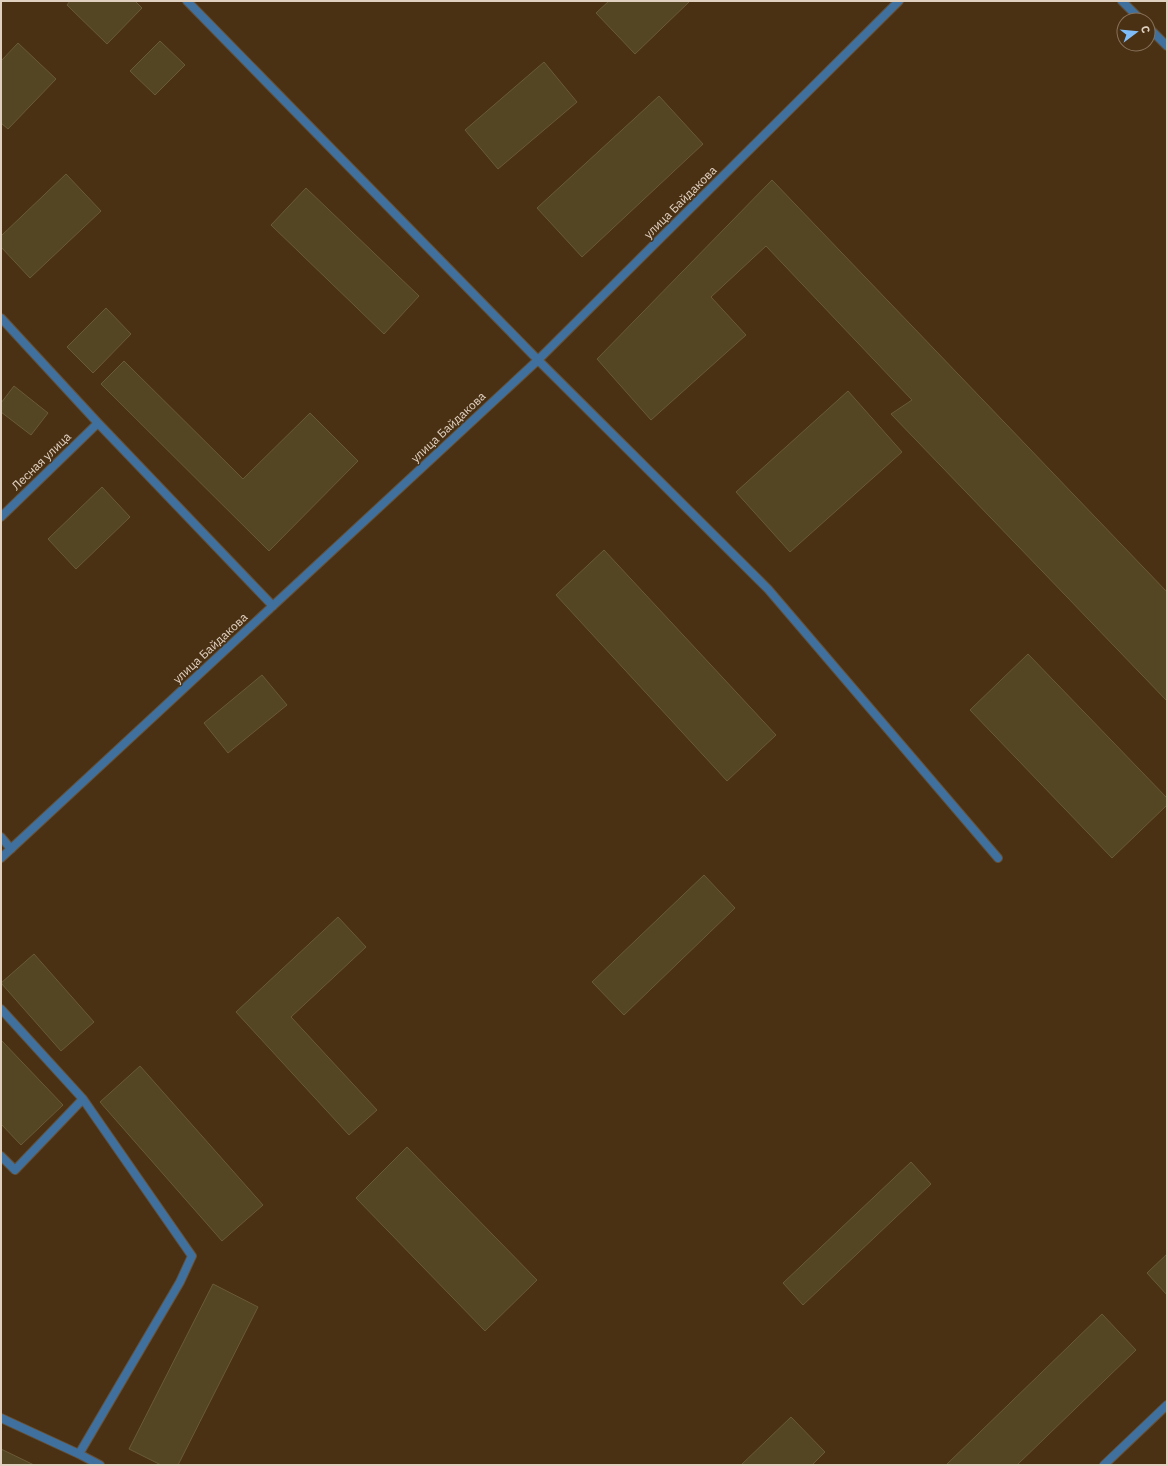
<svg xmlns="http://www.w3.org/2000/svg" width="1168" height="1466" viewBox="0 0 1168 1466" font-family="'IBM Plex Sans',sans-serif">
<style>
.building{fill:#544622;stroke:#6a5b37}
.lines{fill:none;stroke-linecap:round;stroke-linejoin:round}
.lane-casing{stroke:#654e33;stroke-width:10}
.street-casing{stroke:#654e33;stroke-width:10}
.lane{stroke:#40709d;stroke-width:8}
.street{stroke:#40709d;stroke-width:8}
.labels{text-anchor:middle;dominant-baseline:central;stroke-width:3;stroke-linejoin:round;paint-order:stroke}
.street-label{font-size:12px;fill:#e0d0c0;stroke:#4a3114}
</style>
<rect width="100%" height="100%" fill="#4a3114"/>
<path class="building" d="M 70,1 L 135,1 L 142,8 L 107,44 L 67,5 Z
M 609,1 L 690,1 L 635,54 L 596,13 Z
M 160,41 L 185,65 L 155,95 L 130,71 Z
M 18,43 L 56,79 L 8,129 L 1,123 L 1,61 Z
M 544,62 L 577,102 L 498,169 L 465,130 Z
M 659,96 L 703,144 L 582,257 L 537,208 Z
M 66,174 L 101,211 L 30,278 L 1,247 L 1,236 Z
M 772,180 L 1167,592 L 1167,701 L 891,414 L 912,400 L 766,246 L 711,297 L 746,335 L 651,420 L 597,359 Z
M 306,188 L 419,296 L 384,334 L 271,225 Z
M 106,308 L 131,334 L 93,373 L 67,347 Z
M 124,361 L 243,479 L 310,413 L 358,461 L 269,551 L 101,384 Z
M 14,386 L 48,413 L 31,435 L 1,412 L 1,403 Z
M 848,391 L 902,452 L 790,552 L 736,492 Z
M 102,487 L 130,517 L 76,569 L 48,539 Z
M 604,550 L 776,735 L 727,781 L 556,595 Z
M 1028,654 L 1167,798 L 1167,805 L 1112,858 L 970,710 Z
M 262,675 L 287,705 L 228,753 L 204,723 Z
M 704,875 L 735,908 L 624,1015 L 592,982 Z
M 338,917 L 366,947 L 291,1017 L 377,1110 L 349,1135 L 236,1012 Z
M 34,954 L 94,1022 L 61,1051 L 1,983 Z
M 1,1040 L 63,1105 L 21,1145 L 1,1124 Z
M 140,1066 L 263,1205 L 222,1241 L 100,1102 Z
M 407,1147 L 537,1280 L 485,1331 L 356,1198 Z
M 911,1162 L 931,1184 L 803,1305 L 783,1283 Z
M 1167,1254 L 1167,1295 L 1147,1273 Z
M 213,1284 L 258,1307 L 178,1465 L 161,1465 L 129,1449 Z
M 1102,1314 L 1136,1350 L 1017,1465 L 946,1465 Z
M 791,1417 L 825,1452 L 812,1465 L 741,1465 Z
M 1,1449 L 34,1465 L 1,1465 Z"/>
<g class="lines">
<defs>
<path id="lane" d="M 1,837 L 11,849
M 1,1009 L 83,1099 L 15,1170 L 1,1156
M 1,1418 L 79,1454 L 180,1282 L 192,1256 L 83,1099
M 79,1454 L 100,1465"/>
<path id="street" d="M 187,1 L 538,360 L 768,589 L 998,858
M 1122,1 L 1141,20
M 1148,27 L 1167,46
M 1,318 L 98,423 L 273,606
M 1,517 L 98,423
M 1,858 L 538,360 L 899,1
M 1104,1465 L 1167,1405"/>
</defs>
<use href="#lane" class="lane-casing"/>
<use href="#street" class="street-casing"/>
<use href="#lane" class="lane"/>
<use href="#street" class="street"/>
</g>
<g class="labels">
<g class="street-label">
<text transform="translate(680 202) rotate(-45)">улица Байдакова</text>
<text transform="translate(448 427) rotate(-43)">улица Байдакова</text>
<text transform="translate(41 461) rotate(-44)">Лесная улица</text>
<text transform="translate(210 648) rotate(-43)">улица Байдакова</text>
</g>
</g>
<rect width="1168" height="1466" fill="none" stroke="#e0d0c0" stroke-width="4"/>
<g transform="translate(1136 32) rotate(74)"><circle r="19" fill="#4a3114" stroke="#867159"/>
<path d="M0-3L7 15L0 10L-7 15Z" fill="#7ebdf9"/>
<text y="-6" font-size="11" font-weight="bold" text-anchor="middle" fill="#e0d0c0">С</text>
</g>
</svg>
